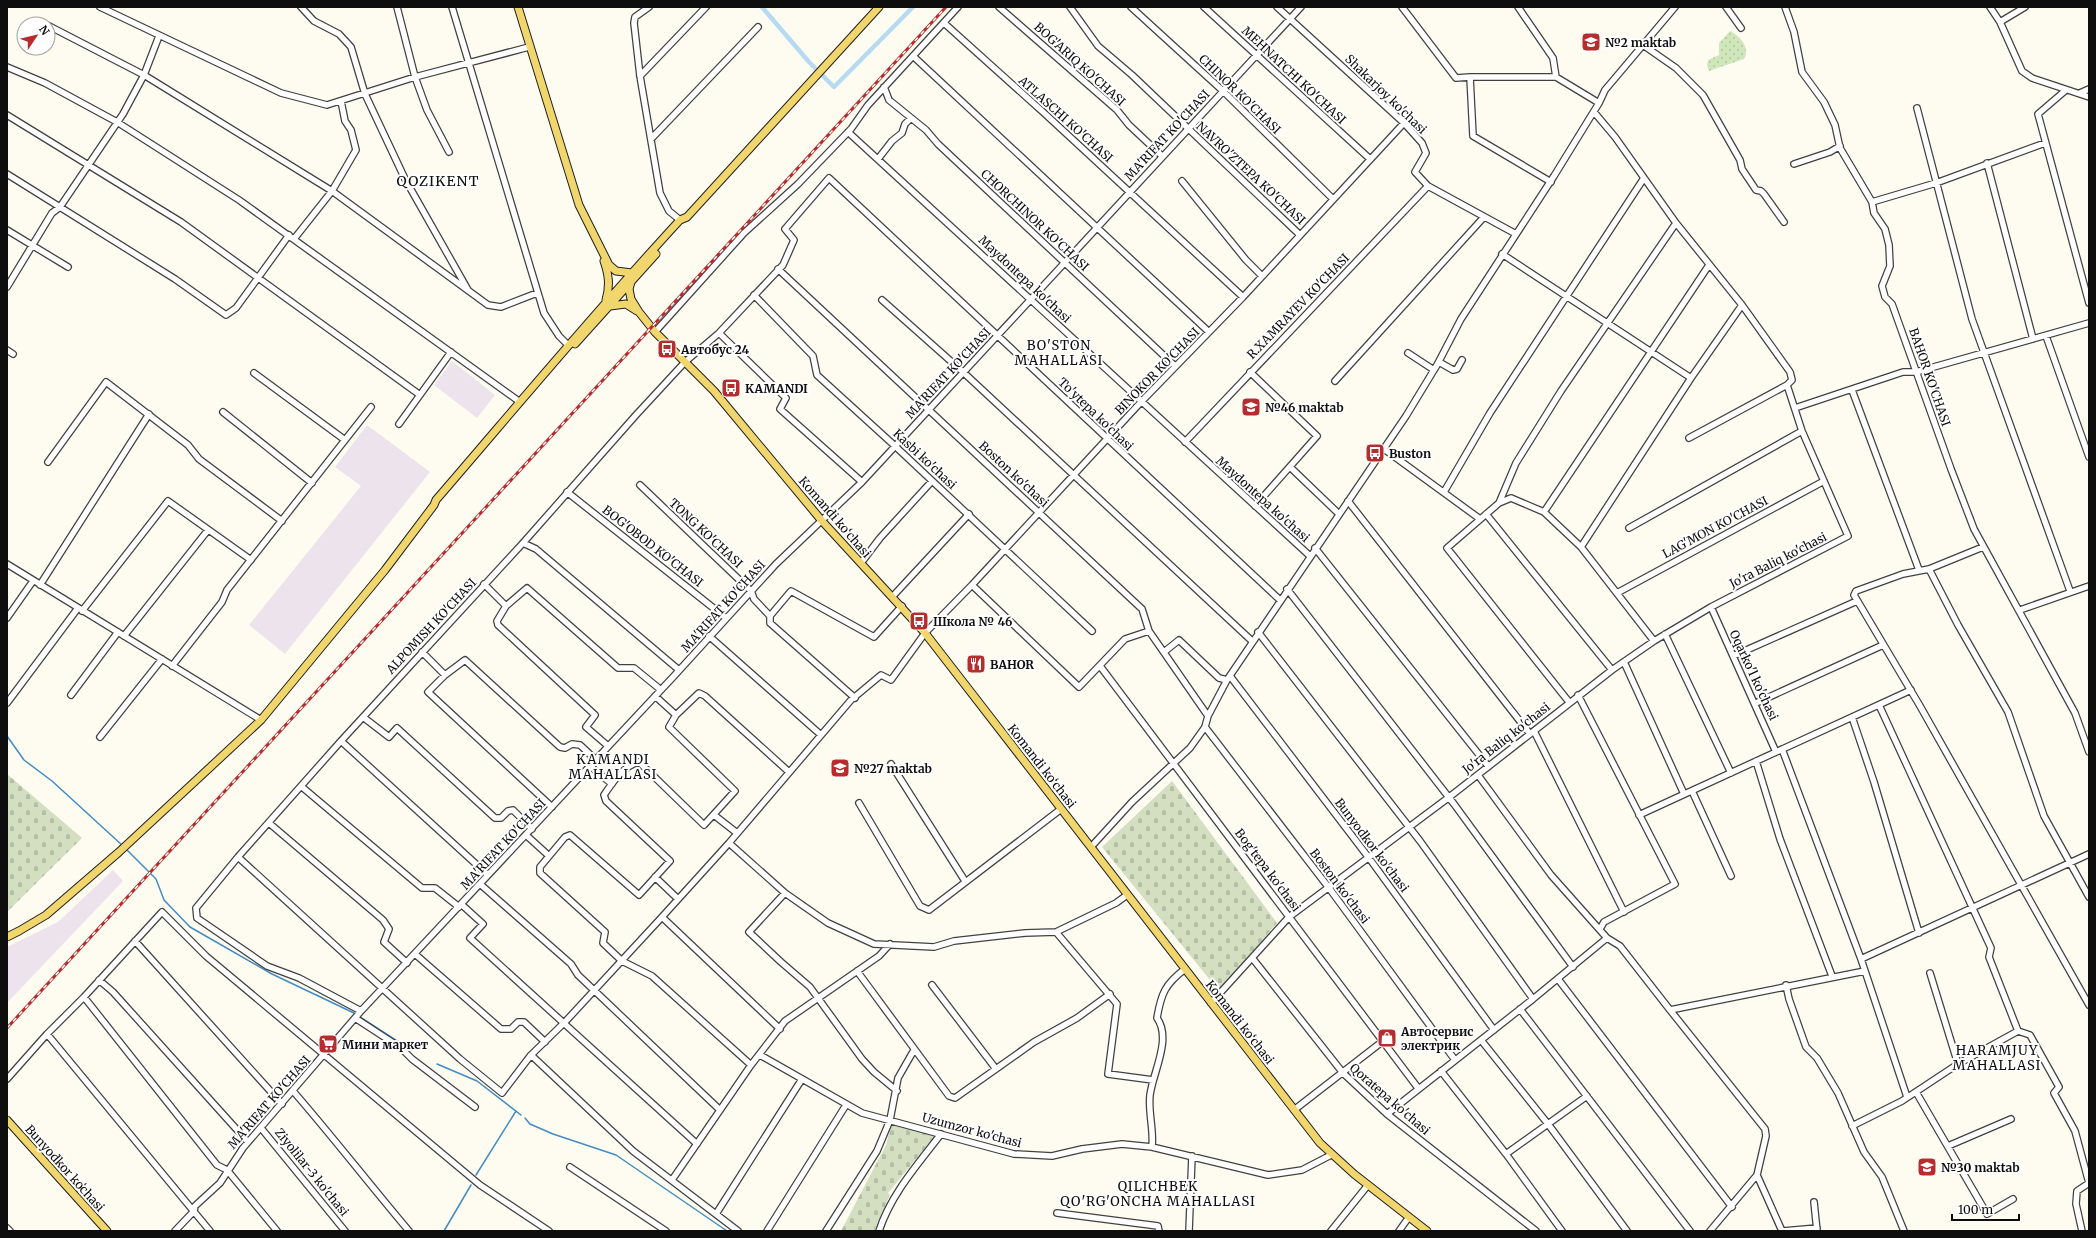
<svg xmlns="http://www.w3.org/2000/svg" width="2096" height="1238" viewBox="0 0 2096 1238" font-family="Merriweather,serif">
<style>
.industrial{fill:#ece3ec}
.grass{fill:url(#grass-dots)}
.cemetery{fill:url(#cemetery-stones)}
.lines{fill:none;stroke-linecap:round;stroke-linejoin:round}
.stream{stroke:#428cc6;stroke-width:1.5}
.canal{stroke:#b7daf3;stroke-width:4.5}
.minor-casing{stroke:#414141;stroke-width:8}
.major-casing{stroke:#1f1f1f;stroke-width:9}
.minor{stroke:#fff;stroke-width:5.5}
.major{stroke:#f1d66d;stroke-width:7}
.rail-casing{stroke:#b72d2e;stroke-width:3}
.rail{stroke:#fff;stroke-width:1.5;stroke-dasharray:4.5;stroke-linecap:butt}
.labels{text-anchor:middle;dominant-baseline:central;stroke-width:4;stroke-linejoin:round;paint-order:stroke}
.poi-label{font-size:12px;font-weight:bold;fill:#0e0e0e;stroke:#fff;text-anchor:start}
.street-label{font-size:12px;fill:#0e0e0e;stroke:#fff}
.neighbourhood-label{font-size:13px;letter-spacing:1px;fill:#0e0e0e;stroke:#fff}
.quarter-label{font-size:14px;letter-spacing:1px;fill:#0e0e0e;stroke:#fff}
</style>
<defs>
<pattern id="grass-dots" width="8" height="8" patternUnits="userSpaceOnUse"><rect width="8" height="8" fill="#d0e7bb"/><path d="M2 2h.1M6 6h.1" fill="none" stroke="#b1c5a0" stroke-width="1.8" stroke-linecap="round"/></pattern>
<pattern id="cemetery-stones" width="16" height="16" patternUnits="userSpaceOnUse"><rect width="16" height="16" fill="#d4dfc2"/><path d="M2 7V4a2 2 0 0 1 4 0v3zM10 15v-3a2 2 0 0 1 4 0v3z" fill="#b5bea6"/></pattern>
</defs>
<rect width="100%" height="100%" fill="#fefcf0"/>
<path class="industrial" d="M 452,361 L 495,395 L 477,418 L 434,385 Z
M 367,425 L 430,472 L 285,654 L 249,625 L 361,486 L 335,467 Z
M 113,870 L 123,881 L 7,1003 L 7,947 L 58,922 Z"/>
<path class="grass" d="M 1730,31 C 1740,36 1751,48 1744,59 L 1709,71 L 1707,65 L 1708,60 L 1719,55 L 1719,43 Z"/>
<path class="cemetery" d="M 7,774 L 82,838 L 7,912 Z
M 1172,781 L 1277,923 L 1219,991 L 1102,847 Z
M 891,1124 L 935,1136 L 888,1193 L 890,1195 L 874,1231 L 841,1231 L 886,1145 Z"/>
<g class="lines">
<path class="stream" d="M 7,736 L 24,760 L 52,781 L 123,846
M 125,848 L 156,879 L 164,900 L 190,927 L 272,974 L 354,1013
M 360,1017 L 411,1050
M 437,1064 L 477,1081 L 521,1115
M 525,1118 L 530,1124 L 553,1134 L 616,1155 L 727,1231
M 476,1175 L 516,1111
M 444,1231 L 471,1185"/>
<path class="canal" d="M 762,7 L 809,62 L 834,87 L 913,7"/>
<defs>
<path id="minor" d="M 100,7 L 281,93 L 327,105 L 415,77 L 529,47
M 301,7 L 314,21 L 339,34 L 351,47 L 365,94 L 405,179 L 468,290
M 397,7 L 415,77 L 427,110 L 449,152
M 452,7 L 544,313 L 559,336 L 568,345
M 649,7 L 635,17 L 634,23 L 640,76 L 660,193 L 669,211 L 680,220
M 999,7 L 1117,110 L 1129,125 L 1162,156
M 1070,7 L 1098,46 L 1132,75 L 1300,235
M 1131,7 L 1223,91 L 1333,199
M 1204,7 L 1370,159
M 1277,7 L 1404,123 L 1422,143 L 1426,153 L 1415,172 L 1428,186 L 1516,234
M 1402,7 L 1456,78 L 1470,77 L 1556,77 L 1599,103
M 1518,7 L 1553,58 L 1556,77
M 1726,7 L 1741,28
M 1785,7 L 1794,32 L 1802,72 L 1824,102 L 1835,125 L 1840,148 L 1872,202 L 1874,213 L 1885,229 L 1889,245 L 1890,266 L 1882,286 L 1885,297 L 1892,304 L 1951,469 L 1974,529 L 2075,713 L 2089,752
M 1990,7 L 2000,22 L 2022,71 L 2032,78 L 2089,97
M 2000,22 L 2025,7
M 944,23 L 1043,112 L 1243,297
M 49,26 L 144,75 L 332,191 L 488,305 L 501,307 L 537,293
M 1643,45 L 1676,68 L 1703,95 L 1740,160 L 1742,169 L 1756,190 L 1761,191 L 1764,194 L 1784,222
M 913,56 L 1209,332
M 7,67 L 45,83 L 117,122 L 239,200 L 520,402
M 640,76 L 706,7
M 1470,77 L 1473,136 L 1551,182
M 884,87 L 889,100 L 926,130 L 938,144 L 1175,366
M 2066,90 L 2038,114 L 2089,303
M 2080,93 L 2089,89
M 1917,108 L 1972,319 L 2070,591
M 1594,112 L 1615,137 L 1676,223 L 1742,305 L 1790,372 L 1792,380 L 1787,385 L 1689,438
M 7,115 L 181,222 L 420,395
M 848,132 L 1310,556
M 651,139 L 758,27
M 878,159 L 892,141 L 902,133 L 905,124 L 911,118
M 1987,163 L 2033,339
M 1794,164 L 1830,152 L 1840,146
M 7,174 L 175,279 L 226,315 L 236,308 L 289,235
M 1182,181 L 1246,260 L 1262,276
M 1872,202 L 1936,183 L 2045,143
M 7,230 L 68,267
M 294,239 L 332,191 L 356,150 L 351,130 L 345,121 L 341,101
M 1502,254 L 1691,378 L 1581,547
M 778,269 L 1142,609 L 1149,631 L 1208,716
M 7,287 L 52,213 L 60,207 L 123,114 L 144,75 L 159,36
M 754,295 L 813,356 L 817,375 L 895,446 L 1092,631
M 882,300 L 963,372 L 1252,641
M 655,332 L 744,233 L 798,184 L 851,129 L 868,105 L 958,7
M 719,333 L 786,398 L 780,409 L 862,482
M 2046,336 L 2089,457
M 7,350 L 13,354
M 1408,353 L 1434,370
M 1439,362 L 1453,370 L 1457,369 L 1462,360
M 1250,372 L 1317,436 L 1255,506
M 254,373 L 345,440
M 1691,378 L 1742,305
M 1335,381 L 1484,217
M 1852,390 L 1919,570
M 1795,408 L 1903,372 L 1916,372 L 2089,323
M 223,412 L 312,483
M 399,424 L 451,352
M 1185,442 L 1428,186
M 1384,449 L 1480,519
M 48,462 L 106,382 L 188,445 L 199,459 L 282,521
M 1290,467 L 1339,514
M 640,485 L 751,591 L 754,599 L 770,616 L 770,623 L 855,698
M 567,492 L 726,618
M 1444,492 L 1490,413 L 1644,178
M 1348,501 L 1530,734
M 1499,503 L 1516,463 L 1561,391 L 1676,223
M 1544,512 L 1709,265
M 1486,514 L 1612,670
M 1629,528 L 1802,431
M 523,543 L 536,549 L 679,670
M 1983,547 L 1929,569 L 1903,574 L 1856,591 L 1854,595 L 1920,706 L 2089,1005
M 1315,548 L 1488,766
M 861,563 L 880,538 L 932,481
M 7,564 L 261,720
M 1929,569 L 1958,625 L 2008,712 L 2044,816 L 2089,897
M 484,584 L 506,606
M 40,585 L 149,414
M 972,585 L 1079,687 L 1125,639 L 1149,631
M 1287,589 L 1454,804 L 1573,967
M 1617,593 L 1824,481
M 893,596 L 969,514
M 1711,607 L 1776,752
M 2020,610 L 2089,586
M 82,611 L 168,501 L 251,560
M 770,616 L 791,591 L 874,637 L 902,606
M 7,618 L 33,581
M 1258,632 L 1420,841 L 1533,999
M 1665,634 L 1731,773
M 124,636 L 208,530
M 709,636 L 821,735
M 422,652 L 445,675 L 465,660 L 560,747 L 565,748 L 572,744 L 580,745 L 596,760
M 1164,652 L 1179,640 L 1219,678 L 1227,680
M 1733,656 L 1857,601
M 1624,662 L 1684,794
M 172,666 L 222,602 L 227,590 L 371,407
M 1100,666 L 1418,1088
M 445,675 L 428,692 L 552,807
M 1230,676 L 1369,858 L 1494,1030
M 71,695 L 118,632
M 1578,695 L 1675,884 L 1604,922 L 1600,929
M 655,696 L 676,715
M 1569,702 L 1447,548 L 1499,503 L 1511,498 L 1544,512 L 1581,547 L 1654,641
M 7,703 L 78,608
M 1756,703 L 1883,645
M 1879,705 L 1991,948 L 1989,957 L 2018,1031 L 2030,1035 L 2059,1087 L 2054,1093 L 2075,1131 L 2089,1183
M 363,717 L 389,737 L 397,728 L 495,818 L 501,818 L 508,811 L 513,810 L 532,829
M 1852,717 L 1874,782 L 1919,933
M 1205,727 L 1329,888 L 1455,1060
M 1534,731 L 1624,912
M 100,737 L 162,659
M 341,741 L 488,875
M 608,746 L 586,727 L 595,715 L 498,625 L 497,621 L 506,606 L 527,588 L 618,668 L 634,668 L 661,690
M 1782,749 L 1861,959 L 1907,1097
M 1756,761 L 1780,839 L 1832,976
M 891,764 L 965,881
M 590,766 L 612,784
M 1478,775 L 1551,875 L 1607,938 L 1620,946 L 1670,1010 L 1865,971
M 302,787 L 422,888 L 435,888 L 459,907
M 1692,791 L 1731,876
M 859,803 L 920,906 L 929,910 L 1061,809
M 714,815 L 737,833
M 1639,815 L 1911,690
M 269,823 L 383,920 L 389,929 L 384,942 L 407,963
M 526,835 L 548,855
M 729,843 L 785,893 L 828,923 L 874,944 L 934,947 L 954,941 L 1025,933 L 1056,932 L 1116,903 L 1127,895
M 1091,847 L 1132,802 L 1190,748 L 1205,727 L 1208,716 L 1227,680 L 1406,416 L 1437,365 L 1461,319 L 1554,176 L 1599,103 L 1605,90 L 1675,7
M 238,857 L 460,1059 L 502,1093 L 531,1055 L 565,1022 L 662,917 L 729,843 L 851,700 L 881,675 L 891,680 L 925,633 L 972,585 L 1141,402 L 1243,297 L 1404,123
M 655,877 L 678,899
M 480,884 L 571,964 L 578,975 L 720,1110
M 785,893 L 749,932 L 781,962 L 810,987 L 862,1059 L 874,1072 L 897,1091
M 461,904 L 483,924 L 470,938 L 697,1144
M 662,917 L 780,1029
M 1056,932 L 1117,1004 L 1108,1074 L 1153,1080
M 135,941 L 282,1104
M 415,954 L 501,1029 L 511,1029 L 518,1022 L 524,1022 L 545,1042
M 1253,959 L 1343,1073 L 1387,1114 L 1536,1231
M 1861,959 L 2089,854
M 857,971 L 949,1096 L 955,1098 L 1034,1042 L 1077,1018 L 1110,994
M 1930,973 L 1958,1064
M 1558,979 L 1732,1207
M 99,980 L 113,992 L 248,1142
M 932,985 L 996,1069
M 1786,985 L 1789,999 L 1806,1047 L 1817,1058 L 1838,1093 L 1864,1152 L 1882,1177 L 1904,1231
M 84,997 L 217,1165 L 227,1170 L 277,1231
M 1211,1003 L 1289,917 L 1448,798 L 1612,670 L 1654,641 L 1711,607 L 1848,536 L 1802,431 L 1787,385
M 1520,1009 L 1690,1231
M 1670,1010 L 1765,1129 L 1766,1136 L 1757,1175 L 1710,1231
M 361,1011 L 299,978 L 267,966 L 197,918 L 196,908 L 238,857 L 341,741 L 523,543 L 636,415 L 685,362 L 719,333 L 783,265 L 794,240 L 785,229 L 829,178 C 980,318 1129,460 1280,600
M 355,1018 L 401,1048 L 412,1059 L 475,1107
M 47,1034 L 210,1231
M 1481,1040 L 1548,1124 L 1627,1231
M 531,1055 L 633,1151 L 738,1231
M 760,1055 L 862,1113 L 1014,1154 L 1052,1156 L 1082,1149 L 1122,1144 L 1152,1147 L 1268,1175 L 1302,1170 L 1331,1155
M 751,1065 L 652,976 L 622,961 L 603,943 L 605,932 L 540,873 L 540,867 L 565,837 L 570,835 L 639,895 L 670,861 L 606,801 L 604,795 C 612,783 624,765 639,762 L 704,825 L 735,791 L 669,727 L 676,715 L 699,693 L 705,696 L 789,772
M 1441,1071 L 1506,1154 L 1562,1231
M 7,1079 L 47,1034 L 84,997 L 162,912 L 206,956 L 480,1185 L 549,1231
M 293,1091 C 333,1137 370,1185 409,1231
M 1916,1092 L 1987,1214 L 2013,1199
M 1294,1110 L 1383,1041
M 1387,1114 L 1533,999 L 1607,938
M 1852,1126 L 1902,1101 L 1958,1064 L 2018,1031
M 261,1128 L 345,1231
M 1948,1146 L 2011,1119
M 1152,1147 C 1154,1130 1148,1112 1150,1095 C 1153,1072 1172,1039 1157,1018 C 1161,994 1165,984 1185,969
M 1506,1154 L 1587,1096
M 570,1167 L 666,1231
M 1757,1175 L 1782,1231
M 672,1180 L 751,1065 L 785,1021 L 879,956 L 890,944
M 1814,1202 L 1817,1231
M 1057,1213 L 1158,1226 L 1159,1231
M 716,1214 L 802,1079
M 7,1228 L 10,1231
M 175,1231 L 194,1211 L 195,1206 L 220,1183 L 243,1148 L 361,1011 L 674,676 L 776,564 L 862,482 L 1301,7
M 767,1231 L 846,1105
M 826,1231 L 877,1151 L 890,1120 L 898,1078 L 914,1050
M 879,1231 C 891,1194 918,1164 941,1134
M 1189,1231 L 1192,1156
M 1331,1231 L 1368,1185
M 1399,1231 L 1409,1217
M 1783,1231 L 1817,1228
M 2082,1231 L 2076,1204 L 2077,1191 L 2089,1183"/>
<path id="major" d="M 518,7 L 579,205 L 609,265 L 616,271 L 632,273
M 604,261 C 609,275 610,286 606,300
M 631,282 L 629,289 L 631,299 L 639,312 L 655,332 L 714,391 L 822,521 L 925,633 L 1320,1143 L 1354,1174 L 1427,1231
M 610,306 L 626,304 L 637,311
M 575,344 L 656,254
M 7,937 L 19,931 L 46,915 L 119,852 L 261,720 L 385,570 L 434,505 L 436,500 C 517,406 596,311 680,220 L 687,217 L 879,7
M 7,1120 L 107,1231"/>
</defs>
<use href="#minor" class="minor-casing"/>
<use href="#major" class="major-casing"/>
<use href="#minor" class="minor"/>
<use href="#major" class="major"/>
<defs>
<path id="rail" d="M 7,1028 L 946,7"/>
</defs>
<use href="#rail" class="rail-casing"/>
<use href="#rail" class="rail"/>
</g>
<defs>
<symbol id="school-square" viewBox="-11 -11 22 22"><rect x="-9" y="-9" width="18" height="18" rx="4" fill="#b72d2e" stroke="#fff"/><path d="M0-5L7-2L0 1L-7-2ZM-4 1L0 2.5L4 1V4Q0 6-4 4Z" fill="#fff"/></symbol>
<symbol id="bus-square" viewBox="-11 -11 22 22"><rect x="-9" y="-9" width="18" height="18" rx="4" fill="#b72d2e" stroke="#fff"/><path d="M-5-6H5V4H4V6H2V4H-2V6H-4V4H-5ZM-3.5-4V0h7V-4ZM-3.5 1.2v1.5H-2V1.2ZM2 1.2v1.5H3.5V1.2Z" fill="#fff"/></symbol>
<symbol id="restaurant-square" viewBox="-11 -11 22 22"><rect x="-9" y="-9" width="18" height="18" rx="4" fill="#b72d2e" stroke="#fff"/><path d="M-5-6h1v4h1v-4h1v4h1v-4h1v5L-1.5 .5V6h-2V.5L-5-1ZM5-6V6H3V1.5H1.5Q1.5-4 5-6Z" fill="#fff"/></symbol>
<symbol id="shop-square" viewBox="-11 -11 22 22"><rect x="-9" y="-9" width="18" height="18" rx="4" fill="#b72d2e" stroke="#fff"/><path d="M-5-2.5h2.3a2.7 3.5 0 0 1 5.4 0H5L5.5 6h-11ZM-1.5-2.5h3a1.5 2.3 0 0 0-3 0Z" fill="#fff"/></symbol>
<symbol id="supermarket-square" viewBox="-11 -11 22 22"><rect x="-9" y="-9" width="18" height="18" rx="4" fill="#b72d2e" stroke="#fff"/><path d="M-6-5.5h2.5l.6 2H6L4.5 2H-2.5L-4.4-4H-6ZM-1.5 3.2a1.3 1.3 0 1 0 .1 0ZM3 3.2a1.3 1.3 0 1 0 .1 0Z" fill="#fff"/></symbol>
</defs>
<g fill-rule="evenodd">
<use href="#school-square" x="1580" y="31" width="22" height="22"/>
<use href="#bus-square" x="656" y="338" width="22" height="22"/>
<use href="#bus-square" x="720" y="377" width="22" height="22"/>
<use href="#school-square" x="1240" y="396" width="22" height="22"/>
<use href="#bus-square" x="1364" y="442" width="22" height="22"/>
<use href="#bus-square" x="908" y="610" width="22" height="22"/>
<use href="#restaurant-square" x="965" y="653" width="22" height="22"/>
<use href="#school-square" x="829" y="757" width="22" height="22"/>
<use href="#shop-square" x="1376" y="1027" width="22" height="22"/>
<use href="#supermarket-square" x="317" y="1033" width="22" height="22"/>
<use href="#school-square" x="1916" y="1156" width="22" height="22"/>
</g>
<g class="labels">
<g class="poi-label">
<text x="1605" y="42">№2 maktab</text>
<text x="681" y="349">Автобус 24</text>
<text x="745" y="388">KAMANDI</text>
<text x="1265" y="407">№46 maktab</text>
<text x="1389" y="453">Buston</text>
<text x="933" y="621">Школа № 46</text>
<text x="990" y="664">BAHOR</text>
<text x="854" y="768">№27 maktab</text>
<text x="1401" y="1031">Автосервис<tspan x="1401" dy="14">электрик</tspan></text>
<text x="342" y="1044">Мини маркет</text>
<text x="1941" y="1167">№30 maktab</text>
</g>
<g class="street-label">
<text transform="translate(1080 64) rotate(42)">BOG'ARIQ KO'CHASI</text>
<text transform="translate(1294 75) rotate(43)">MEHNATCHI KO'CHASI</text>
<text transform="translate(1240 94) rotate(44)">CHINOR KO'CHASI</text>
<text transform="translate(1386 94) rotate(44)">Shakarjoy ko'chasi</text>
<text transform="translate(1066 119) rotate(42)">ATLASCHI KO'CHASI</text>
<text transform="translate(1167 135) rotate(-47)">MA'RIFAT KO'CHASI</text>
<text transform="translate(1251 173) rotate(43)">NAVRO'ZTEPA KO'CHASI</text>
<text transform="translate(1035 220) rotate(43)">CHORCHINOR KO'CHASI</text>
<text transform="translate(1025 279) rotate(43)">Maydontepa ko'chasi</text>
<text transform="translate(1298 306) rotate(-46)">R.XAMRAYEV KO'CHASI</text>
<text transform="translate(1157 371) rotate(-46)">BINOKOR KO'CHASI</text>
<text transform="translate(948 373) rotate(-47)">MA'RIFAT KO'CHASI</text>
<text transform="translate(1930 377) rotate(71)">BAHOR KO'CHASI</text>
<text transform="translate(1096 414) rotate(44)">To'ytepa ko'chasi</text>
<text transform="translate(925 459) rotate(43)">Kasbi ko'chasi</text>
<text transform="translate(1014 474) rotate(43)">Boston ko'chasi</text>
<text transform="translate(1263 499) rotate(42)">Maydontepa ko'chasi</text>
<text transform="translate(835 517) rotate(49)">Komandi ko‘chasi</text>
<text transform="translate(1715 527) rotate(-28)">LAG'MON KO'CHASI</text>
<text transform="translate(706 533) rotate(43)">TONG KO'CHASI</text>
<text transform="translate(653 546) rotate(38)">BOG'OBOD KO'CHASI</text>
<text transform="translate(1778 560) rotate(-27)">Jo'ra Baliq ko'chasi</text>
<text transform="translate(723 606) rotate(-48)">MA'RIFAT KO'CHASI</text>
<text transform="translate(431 626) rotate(-47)">ALPOMISH KO'CHASI</text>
<text transform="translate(1754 675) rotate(65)">Oqarko'l ko'chasi</text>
<text transform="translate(1506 738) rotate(-38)">Jo'ra Baliq ko'chasi</text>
<text transform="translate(1042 766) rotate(52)">Komandi ko‘chasi</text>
<text transform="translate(503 844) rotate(-47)">MA'RIFAT KO'CHASI</text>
<text transform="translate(1372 845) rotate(53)">Bunyodkor ko'chasi</text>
<text transform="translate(1268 870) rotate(53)">Bog'tepa ko'chasi</text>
<text transform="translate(1340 886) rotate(53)">Boston ko'chasi</text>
<text transform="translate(1240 1022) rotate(52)">Komandi ko‘chasi</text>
<text transform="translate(1390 1099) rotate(41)">Qoratepa ko'chasi</text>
<text transform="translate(269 1102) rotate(-49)">MA'RIFAT KO'CHASI</text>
<text transform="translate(972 1130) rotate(15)">Uzumzor ko'chasi</text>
<text transform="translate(65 1168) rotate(48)">Bunyodkor koʻchasi</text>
<text transform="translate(312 1172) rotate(51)">Ziyolilar-3 ko'chasi</text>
</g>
<g class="neighbourhood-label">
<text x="1059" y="345">BO'STON<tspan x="1059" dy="15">MAHALLASI</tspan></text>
<text x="613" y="759">KAMANDI<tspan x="613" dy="15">MAHALLASI</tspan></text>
<text x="1997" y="1050">HARAMJUY<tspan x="1997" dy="15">MAHALLASI</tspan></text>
<text x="1158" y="1186">QILICHBEK<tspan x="1158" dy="15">QO'RG'ONCHA MAHALLASI</tspan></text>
</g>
<g class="quarter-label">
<text x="438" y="181">QOZIKENT</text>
</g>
</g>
<rect width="2096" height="1238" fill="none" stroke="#0e0e0e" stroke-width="16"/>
<g transform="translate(36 36) rotate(55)"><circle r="19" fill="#ffffff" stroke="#9f9f9f"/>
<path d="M0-3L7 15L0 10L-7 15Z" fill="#b72d2e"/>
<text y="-6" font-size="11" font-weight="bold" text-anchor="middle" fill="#0e0e0e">N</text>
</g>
<path d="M1952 1214v6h67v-6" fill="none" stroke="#0e0e0e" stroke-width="2"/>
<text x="1958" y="1214" font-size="12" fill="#0e0e0e" stroke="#ffffff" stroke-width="3" paint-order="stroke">100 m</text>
</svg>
